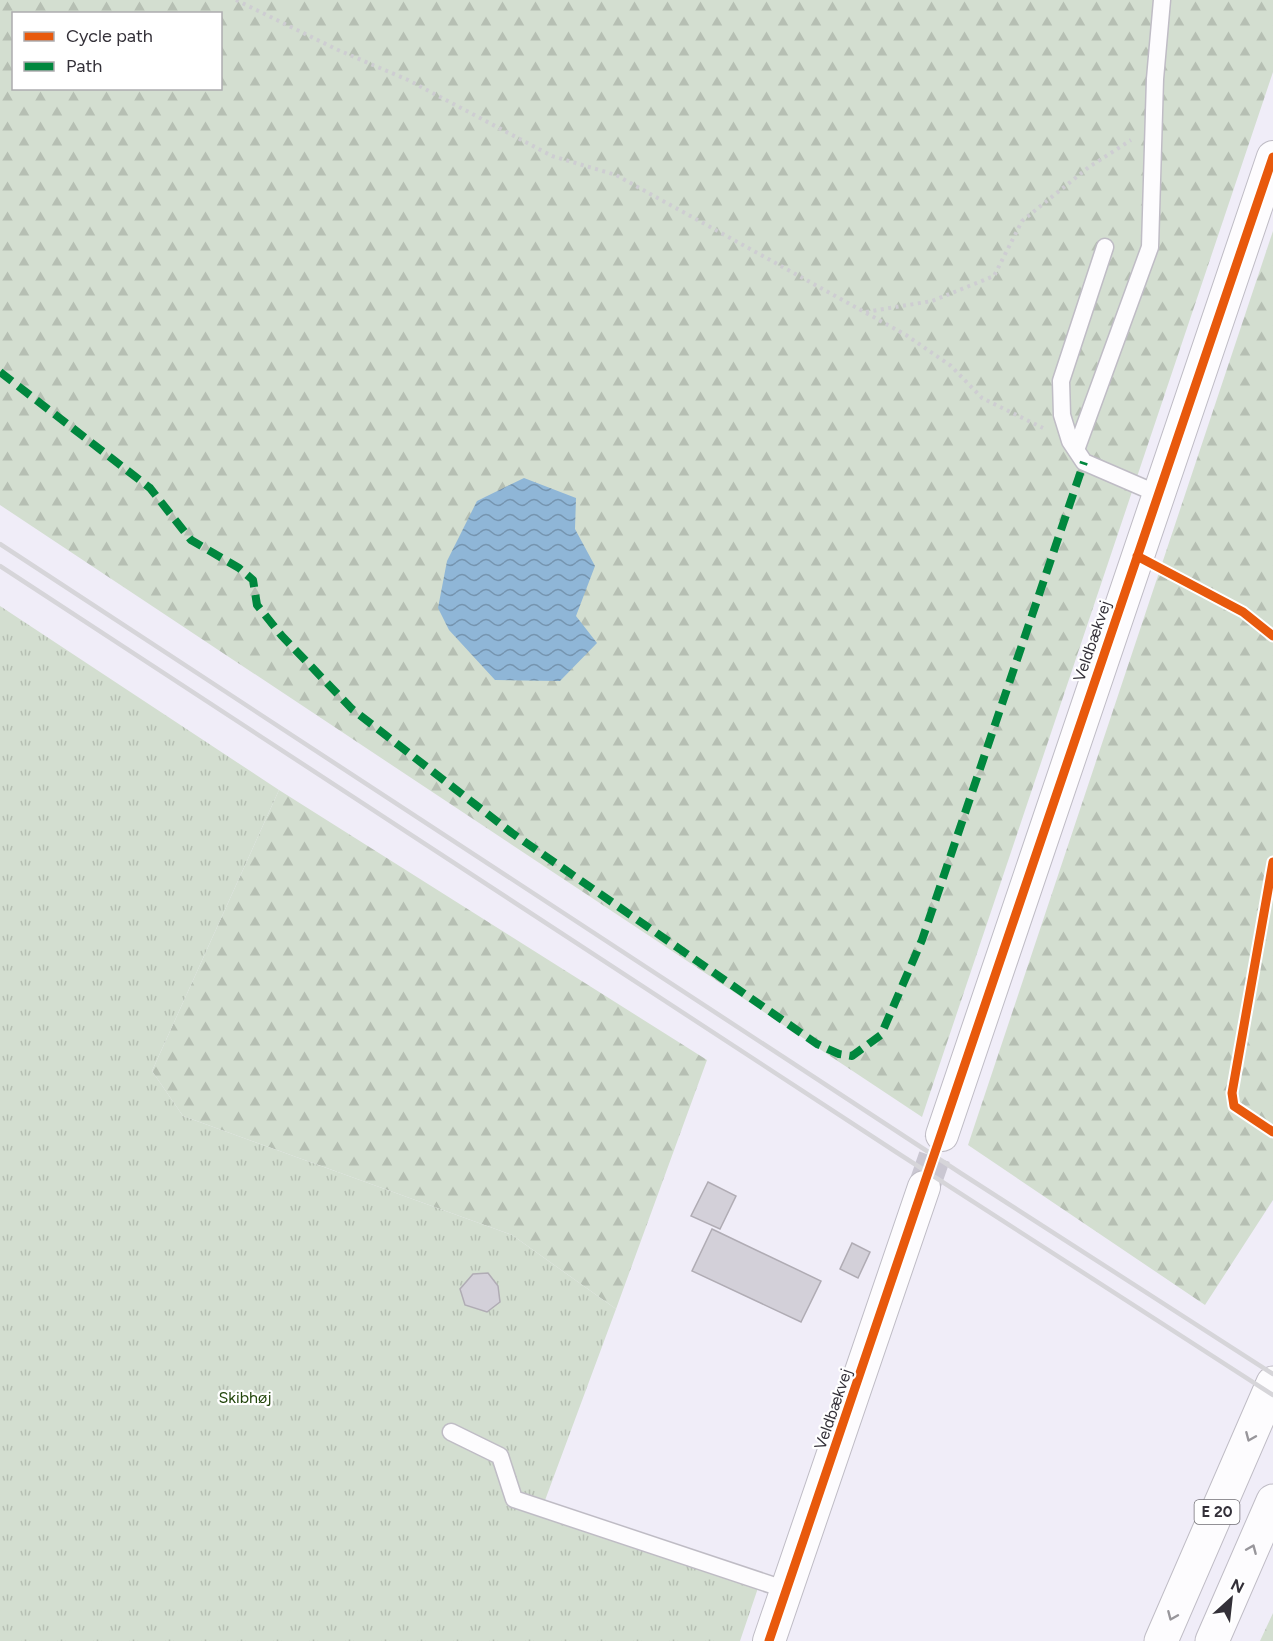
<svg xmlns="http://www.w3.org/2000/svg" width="1273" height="1641" viewBox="0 0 1273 1641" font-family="Figtree,sans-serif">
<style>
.forest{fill:url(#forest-firs);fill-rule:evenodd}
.park{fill:url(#park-tufts)}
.water{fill:url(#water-waves)}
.building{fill:#d3d0d9;stroke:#b0acb4;stroke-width:1.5}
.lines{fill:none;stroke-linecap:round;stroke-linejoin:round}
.minor-tunnel{stroke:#cac7d2;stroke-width:32;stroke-dasharray:32 16;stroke-linecap:butt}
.service-casing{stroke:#bfbcc5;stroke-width:19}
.minor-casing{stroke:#bfbcc5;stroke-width:34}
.trunk-casing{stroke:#bfbcc5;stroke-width:35}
.motorway-casing{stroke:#bfbcc5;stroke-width:35}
.path{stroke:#cecdd2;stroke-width:4;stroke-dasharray:3 4.5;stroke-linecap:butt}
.service{stroke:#fdfcfe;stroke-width:16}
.minor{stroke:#fdfcfe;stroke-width:32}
.trunk{stroke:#fdfcfe;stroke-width:33}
.motorway{stroke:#fdfcfe;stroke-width:33}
.rail{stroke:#d6d5d9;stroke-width:4.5}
.quiet{stroke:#00873e;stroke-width:8;stroke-dasharray:15 8;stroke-linecap:butt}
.cycleway-casing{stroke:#fff;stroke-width:13}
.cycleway{stroke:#e8590c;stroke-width:9}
.oneway{stroke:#98969b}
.labels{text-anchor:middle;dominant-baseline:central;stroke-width:4.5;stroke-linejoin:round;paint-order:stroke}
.shield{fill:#fff;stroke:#706e74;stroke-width:1.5}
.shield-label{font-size:15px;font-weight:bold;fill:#333038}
.street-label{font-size:16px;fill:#333038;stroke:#fff}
.park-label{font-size:16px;fill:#23460c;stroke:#fff}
</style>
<defs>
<pattern id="forest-firs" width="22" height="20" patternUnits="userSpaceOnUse" patternTransform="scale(1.5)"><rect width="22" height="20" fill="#d3ded0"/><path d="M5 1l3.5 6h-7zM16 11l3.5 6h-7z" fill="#b6bfb3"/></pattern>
<pattern id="park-tufts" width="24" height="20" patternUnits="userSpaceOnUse" patternTransform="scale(1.5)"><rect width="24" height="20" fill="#d3ded0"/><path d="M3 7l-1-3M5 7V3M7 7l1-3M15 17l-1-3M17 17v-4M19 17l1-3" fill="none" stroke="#b6bfb3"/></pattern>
<pattern id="water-waves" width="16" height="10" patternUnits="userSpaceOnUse" patternTransform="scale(1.5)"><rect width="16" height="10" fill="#8fb6d7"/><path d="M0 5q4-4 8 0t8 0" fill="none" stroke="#7594af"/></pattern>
</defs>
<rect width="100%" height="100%" fill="#f0edf8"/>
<path class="forest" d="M 0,0 L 1273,0 L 1273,72 L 922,1117 L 0,505 ZM 14,14 L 220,14 L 220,88 L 14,88 Z
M 1273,231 L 1273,1200 L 1205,1305 L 968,1145 Z
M 279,790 L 707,1060 L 616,1309 L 512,1235 L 183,1116 L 152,1071 Z
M 1273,1613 L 1273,1641 L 1260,1641 Z"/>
<path class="park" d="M 0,606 L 279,790 L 152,1071 L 183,1116 L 512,1235 L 616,1309 L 544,1503 L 759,1585 L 740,1641 L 0,1641 Z"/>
<path class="water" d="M 524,478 L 576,498 L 575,529 L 595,566 L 576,616 L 597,643 L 560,681 L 495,680 L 449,630 L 438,608 L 447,561 L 477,501 Z"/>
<path class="building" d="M 708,1182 L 736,1196 L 720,1229 L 691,1216 Z
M 712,1229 L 821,1281 L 801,1322 L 692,1271 Z
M 852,1243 L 870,1252 L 858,1278 L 840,1269 Z
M 488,1273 L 498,1286 L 500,1302 L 487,1312 L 465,1305 L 460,1289 L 473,1274 Z"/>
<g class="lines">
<path class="minor-tunnel" d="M 924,1187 L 942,1135"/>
<defs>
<path id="service" d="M 1105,247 L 1061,381 L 1062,415 L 1070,441 L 1084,462 L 1158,494
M 1076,450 L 1150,247 L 1155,79 L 1162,0
M 451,1432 L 500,1456 L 514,1499 L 787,1590"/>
<path id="minor" d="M 942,1135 L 1273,157
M 769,1641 L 924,1187"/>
<path id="trunk" d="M 1161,1641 L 1273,1383"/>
<path id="motorway" d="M 1212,1641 L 1273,1501"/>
</defs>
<use href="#service" class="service-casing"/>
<use href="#minor" class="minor-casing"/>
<use href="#trunk" class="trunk-casing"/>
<use href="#motorway" class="motorway-casing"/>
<path class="path" d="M 236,0 L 338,50 L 408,80 L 552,156 L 616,175 L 906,335 L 951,366 L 982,398 L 1043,428
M 866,312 L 932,301 L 994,276 L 1022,221 L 1089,167 L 1131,140"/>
<use href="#service" class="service"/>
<use href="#minor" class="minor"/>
<use href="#trunk" class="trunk"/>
<use href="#motorway" class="motorway"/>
<path class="rail" d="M 0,544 L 962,1174 L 1273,1374
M 0,566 L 896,1152 L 1273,1395"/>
<path class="quiet" d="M 0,372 L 150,488 L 191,540 L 239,568 L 253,580 L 257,605 L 282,636 L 352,709 L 512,833 L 817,1044 L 839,1054 L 852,1056 L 881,1035 L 922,940 L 1084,462"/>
<defs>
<path id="cycleway" d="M 1137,556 L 1243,612 L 1273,636
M 1273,862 L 1232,1093 L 1234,1106 L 1273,1132
M 769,1641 L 1273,157"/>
</defs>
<use href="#cycleway" class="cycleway-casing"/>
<use href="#cycleway" class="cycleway"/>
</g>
<defs><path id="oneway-chevron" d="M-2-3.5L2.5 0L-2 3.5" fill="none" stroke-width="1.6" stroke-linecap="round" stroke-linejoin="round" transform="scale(1.5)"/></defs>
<g class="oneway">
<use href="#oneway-chevron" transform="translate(1250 1437) rotate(113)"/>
<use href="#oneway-chevron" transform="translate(1252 1549) rotate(-67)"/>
<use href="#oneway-chevron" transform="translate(1172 1616) rotate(113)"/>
</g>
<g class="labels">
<rect class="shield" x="1194.5" y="1500" width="45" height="24" rx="4.5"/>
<g class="shield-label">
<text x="1217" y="1512">E 20</text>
</g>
<g class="street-label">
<text transform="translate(1092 641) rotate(-71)">Veldbækvej</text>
<text transform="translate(833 1409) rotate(-71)">Veldbækvej</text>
</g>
<g class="park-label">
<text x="245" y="1397">Skibhøj</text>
</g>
</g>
<rect x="12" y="12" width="210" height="78" fill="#ffffff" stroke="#adacaf" stroke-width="1.5"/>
<rect x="24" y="32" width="30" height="9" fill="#e8590c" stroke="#adacaf" stroke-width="1.5"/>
<text x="66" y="42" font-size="18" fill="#333038">Cycle path</text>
<rect x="24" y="62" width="30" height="9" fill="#00873e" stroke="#adacaf" stroke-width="1.5"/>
<text x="66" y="72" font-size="18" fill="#333038">Path</text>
<g transform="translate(1231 1599) rotate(27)" stroke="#ffffff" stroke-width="4.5" paint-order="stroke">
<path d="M0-4.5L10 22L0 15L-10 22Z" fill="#333038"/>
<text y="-9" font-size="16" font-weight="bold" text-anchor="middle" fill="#333038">N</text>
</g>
</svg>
